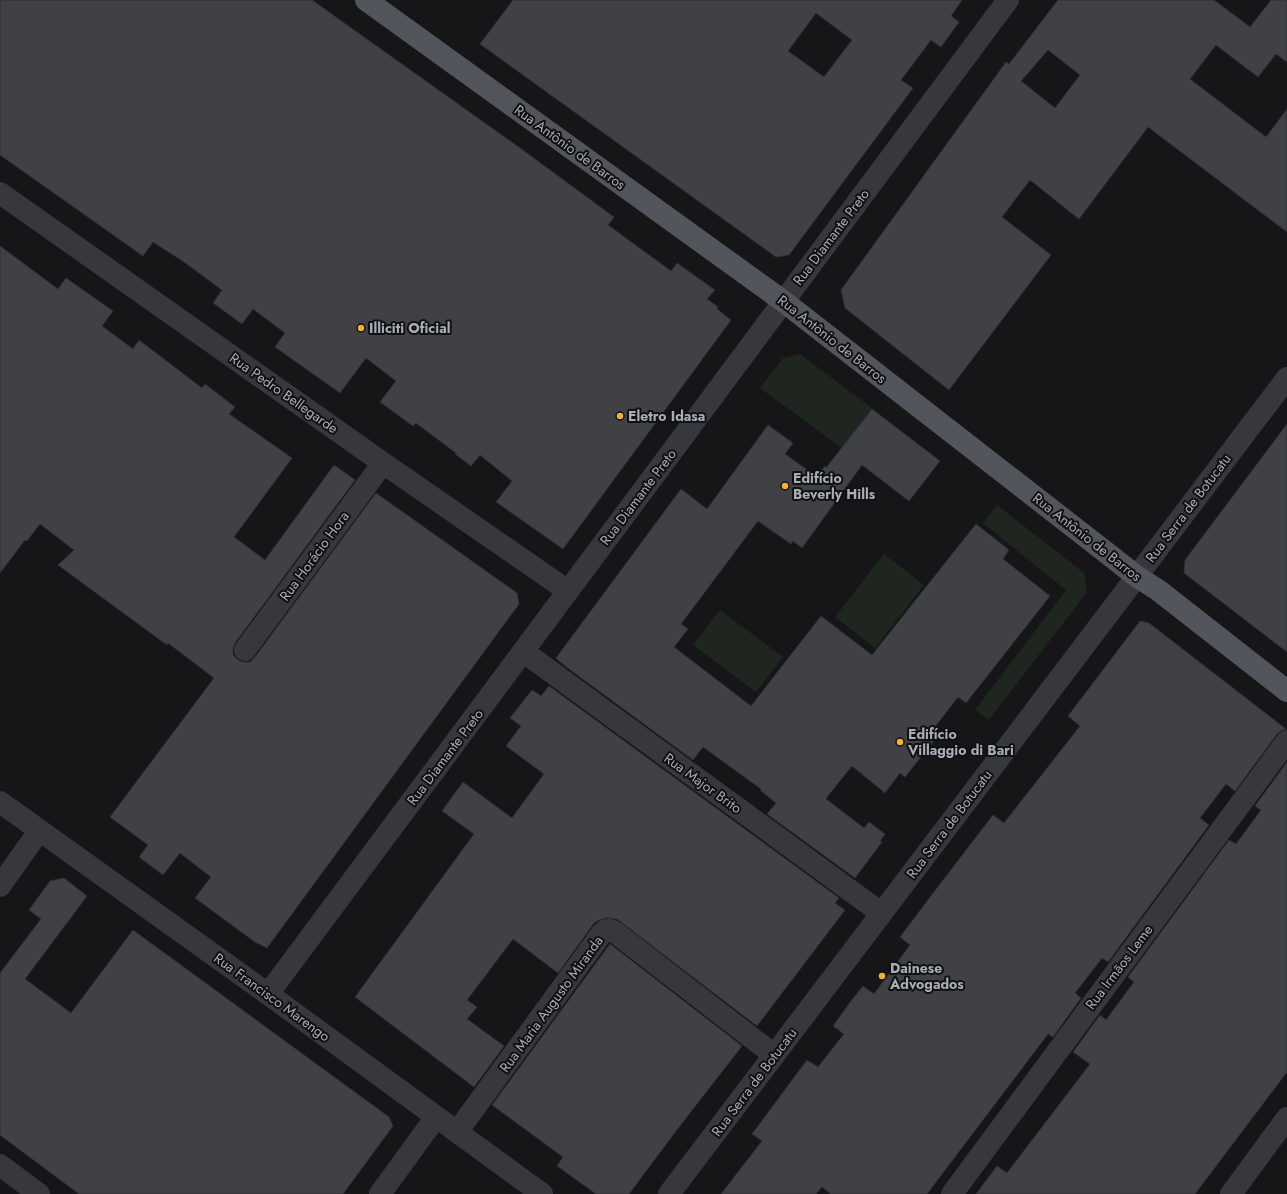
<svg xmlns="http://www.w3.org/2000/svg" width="1287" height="1194" viewBox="0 0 1287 1194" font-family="Jost,sans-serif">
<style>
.green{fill:#1e261f}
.building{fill:#404145;stroke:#303034;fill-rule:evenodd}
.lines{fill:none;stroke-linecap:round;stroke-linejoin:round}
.minor{stroke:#37383d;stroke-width:22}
.major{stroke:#53555c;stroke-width:22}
.poi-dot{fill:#f2b134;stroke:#111113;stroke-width:1.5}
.labels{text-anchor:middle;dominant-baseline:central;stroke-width:4;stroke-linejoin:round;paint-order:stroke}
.street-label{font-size:14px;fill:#a8adb8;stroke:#111113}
.poi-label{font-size:14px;font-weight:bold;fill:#a8adb8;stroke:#111113;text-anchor:start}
</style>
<rect width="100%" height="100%" fill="#161618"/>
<path class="green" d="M 800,354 L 872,408 L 842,448 L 760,388 L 783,358 Z
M 997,505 L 1084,573 L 1087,592 L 989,720 L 975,710 L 1066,590 L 983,523 Z
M 884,554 L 924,585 L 875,648 L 835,617 Z
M 720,610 L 783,657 L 756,692 L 693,645 Z"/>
<path class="building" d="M 0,0 L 312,0 L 520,148 L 614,217 L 608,225 L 671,271 L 677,263 L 715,290 L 707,299 L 718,307 L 717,309 L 731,320 L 563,549 L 496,502 L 512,481 L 480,455 L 471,466 L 455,454 L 456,453 L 416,423 L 413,426 L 380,402 L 396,381 L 366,358 L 340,393 L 275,347 L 285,333 L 253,309 L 242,324 L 213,303 L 222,290 L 184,262 L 153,242 L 143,256 L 0,155 Z
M 513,0 L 962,0 L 951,16 L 959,22 L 941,47 L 931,40 L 901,80 L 913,88 L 789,255 L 776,257 L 480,44 ZM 816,13 L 852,40 L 824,77 L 788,51 Z
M 1058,0 L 1214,0 L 1250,27 L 1271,0 L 1287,0 L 1287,62 L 1276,54 L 1258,77 L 1216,45 L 1190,79 L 1266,137 L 1287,109 L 1287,232 L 1148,127 L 1079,219 L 1030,180 L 1002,217 L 1051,255 L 949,390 L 845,308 L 841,290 L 1006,62 L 1009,64 ZM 1048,50 L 1080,75 L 1055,108 L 1021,81 Z
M 0,246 L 58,289 L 66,278 L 113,311 L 102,326 L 133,349 L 139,340 L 202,388 L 205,384 L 235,407 L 229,414 L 292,458 L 234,537 L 265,560 L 334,465 L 355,480 L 235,643 L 233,648 L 233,655 L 238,660 L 243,662 L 250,662 L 255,657 L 376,493 L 517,593 L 519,604 L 267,948 L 255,942 L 195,898 L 211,877 L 180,853 L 163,875 L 139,857 L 148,845 L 110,817 L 214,678 L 168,643 L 167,645 L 58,565 L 74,550 L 40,524 L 27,541 L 25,540 L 0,573 Z
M 872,409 L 940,461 L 909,501 L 862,465 L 802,548 L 793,541 L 791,544 L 758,521 L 681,624 L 688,629 L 674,647 L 751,706 L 821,616 L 872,655 L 976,524 L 1009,550 L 1003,559 L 1050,596 L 966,703 L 958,697 L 931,732 L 933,742 L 905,777 L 900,773 L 885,793 L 852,766 L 827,797 L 826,799 L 864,828 L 869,822 L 885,834 L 880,841 L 882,842 L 855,878 L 767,814 L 776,803 L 760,790 L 761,789 L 703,747 L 693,760 L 565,666 L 556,658 L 681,489 L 707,509 L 768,425 L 793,443 L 785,454 L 817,477 L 825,466 L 826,468 Z
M 1287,424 L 1287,652 L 1184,573 L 1185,560 Z
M 1140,621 L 1149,623 L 1286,729 L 1282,730 L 1277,734 L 1235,791 L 1226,784 L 1200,818 L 1209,825 L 1108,962 L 1102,958 L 1075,993 L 1081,998 L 1053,1037 L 1048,1034 L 927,1194 L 831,1194 L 822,1187 L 816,1194 L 721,1194 L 762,1141 L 752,1134 L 807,1060 L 818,1067 L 844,1034 L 833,1026 L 851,1001 L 863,986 L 874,994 L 910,945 L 900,937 L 937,888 L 993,815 L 1004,823 L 1080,726 L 1068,716 Z
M 549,686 L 839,898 L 835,903 L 845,910 L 757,1026 L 617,919 L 606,918 L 599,920 L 594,923 L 558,973 L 513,939 L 467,1000 L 477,1007 L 467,1019 L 504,1046 L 474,1087 L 355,997 L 474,834 L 442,811 L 463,782 L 512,818 L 544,774 L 506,746 L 521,726 L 510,718 L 532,690 L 541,696 Z
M 1287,762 L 1287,1072 L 1195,1194 L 976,1194 L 997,1166 L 1007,1173 L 1090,1064 L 1073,1052 L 1100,1015 L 1106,1020 L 1134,982 L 1128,977 L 1229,840 L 1236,844 L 1261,810 L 1255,806 Z
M 64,878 L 87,896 L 25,979 L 71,1013 L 133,930 L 389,1117 L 393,1126 L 343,1194 L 79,1194 L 0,1135 L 0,973 L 41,919 L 29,910 L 50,881 Z
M 610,944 L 742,1046 L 676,1131 L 629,1194 L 596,1194 L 557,1166 L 563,1157 L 492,1105 Z"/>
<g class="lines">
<path class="minor" d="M 0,193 L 383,463 L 568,591
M 245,650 L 383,463
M 524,652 L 881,913
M 0,802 L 268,994 L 542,1194
M 0,886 L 39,831
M 268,994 C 515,663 761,331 1008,0
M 457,1132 L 602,933 L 606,930 L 611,930 L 616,933 L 774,1055
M 0,1165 L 39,1194
M 380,1194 L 436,1117
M 669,1194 L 1287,378
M 952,1194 L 1287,741
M 1231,1194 L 1287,1118"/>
<path class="major" d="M 366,0 L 783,301 L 1103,550 L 1136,576 L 1158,590 L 1287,691"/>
</g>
<g class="poi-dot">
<circle cx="361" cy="328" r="4"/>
<circle cx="620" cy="416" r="4"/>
<circle cx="785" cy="486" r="4"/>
<circle cx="900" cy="742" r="4"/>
<circle cx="882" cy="976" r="4"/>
</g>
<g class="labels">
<g class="street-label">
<text transform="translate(570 147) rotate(36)">Rua Antônio de Barros</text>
<text transform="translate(831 237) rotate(-53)">Rua Diamante Preto</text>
<text transform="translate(832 339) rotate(38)">Rua Antônio de Barros</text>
<text transform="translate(284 393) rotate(35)">Rua Pedro Bellegarde</text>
<text transform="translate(638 497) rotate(-53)">Rua Diamante Preto</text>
<text transform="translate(1188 508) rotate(-53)">Rua Serra de Botucatu</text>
<text transform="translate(1087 537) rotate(38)">Rua Antônio de Barros</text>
<text transform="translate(314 556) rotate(-54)">Rua Horácio Hora</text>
<text transform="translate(445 757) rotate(-53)">Rua Diamante Preto</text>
<text transform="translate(703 783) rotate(36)">Rua Major Brito</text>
<text transform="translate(949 824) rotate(-53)">Rua Serra de Botucatu</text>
<text transform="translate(1119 967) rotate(-53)">Rua Irmãos Leme</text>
<text transform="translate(272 997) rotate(36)">Rua Francisco Marengo</text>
<text transform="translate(551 1004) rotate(-54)">Rua Maria Augusto Miranda</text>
<text transform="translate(754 1082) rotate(-53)">Rua Serra de Botucatu</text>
</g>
<g class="poi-label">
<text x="369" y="328">Illiciti Oficial</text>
<text x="628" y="416">Eletro Idasa</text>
<text x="793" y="478">Edifício<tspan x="793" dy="16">Beverly Hills</tspan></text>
<text x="908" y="734">Edifício<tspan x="908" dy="16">Villaggio di Bari</tspan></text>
<text x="890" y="968">Dainese<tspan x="890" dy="16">Advogados</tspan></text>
</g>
</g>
</svg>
